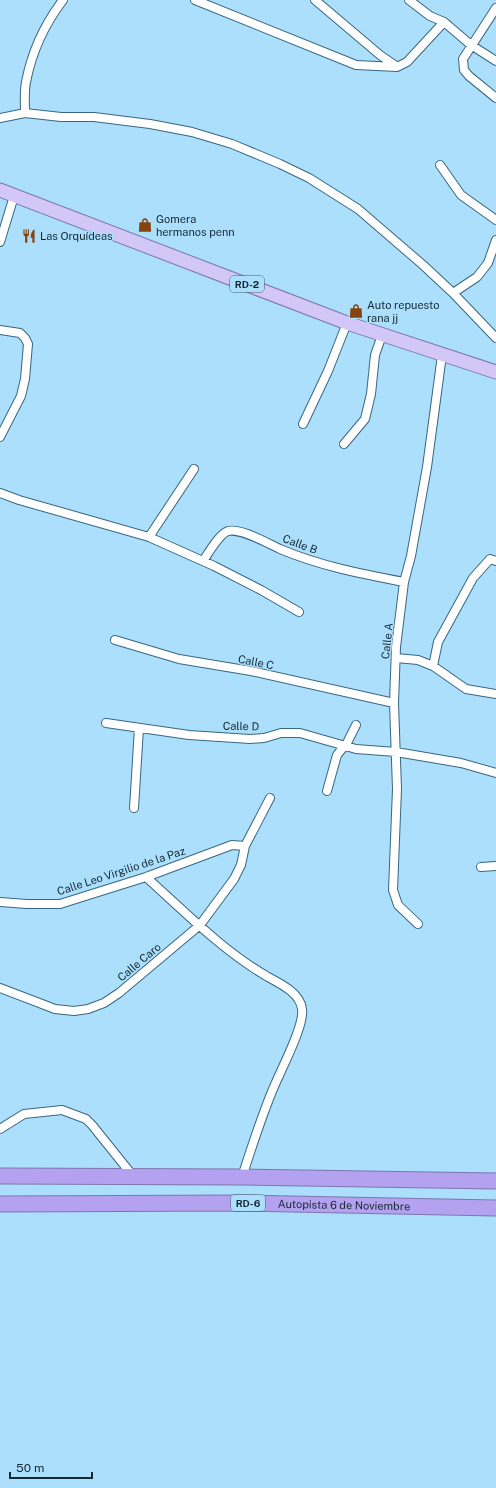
<svg xmlns="http://www.w3.org/2000/svg" width="496" height="1488" viewBox="0 0 496 1488" font-family="'Public Sans',sans-serif">
<style>
.lines{fill:none;stroke-linecap:round;stroke-linejoin:round}
.street-casing{stroke:#376781;stroke-width:10}
.primary-casing{stroke:#7c77ae;stroke-width:15}
.highway-casing{stroke:#7c77ae;stroke-width:17}
.street{stroke:#fff;stroke-width:8}
.primary{stroke:#d2c7f6;stroke-width:13}
.highway{stroke:#b4a2f0;stroke-width:15}
.labels{text-anchor:middle;dominant-baseline:central;stroke-width:3;stroke-linejoin:round;paint-order:stroke}
.shield{fill:#acdffc;stroke:#425f6f;stroke-width:1}
.shield-label{font-size:10px;font-weight:bold;fill:#142833}
.poi-label{font-size:11px;fill:#142833;stroke:#acdffc;text-anchor:start}
.street-label{font-size:11px;fill:#142833;stroke:#acdffc}
</style>
<rect width="100%" height="100%" fill="#acdffc"/>
<g class="lines">
<defs>
<path id="street" d="M 195,0 L 356,65 L 397,67 L 407,62 L 444,22
M 315,0 L 380,55 L 396,66
M 409,0 L 430,16 L 444,22 L 471,45 L 496,61
M 496,8 L 463,59 L 464,70 L 469,76 L 496,98
M 25,113 C 25,103 24,92 26,82 C 32,51 44,25 63,0
M 0,118 L 25,113 L 61,117 L 94,117 L 150,124 L 192,132 L 232,144 L 280,164 L 309,178 L 358,209 L 423,265 L 453,293 L 496,338
M 440,165 L 461,195 L 496,220
M 0,242 L 14,196
M 453,293 L 477,277 L 488,263 L 496,240
M 0,330 L 20,333 L 25,338 L 28,344 L 25,379 L 21,396 L 0,437
M 303,424 L 328,371 L 347,323
M 344,444 L 365,419 L 371,394 L 375,355 L 382,335
M 0,493 L 19,500 L 149,537 L 214,566 L 261,590 L 299,612
M 149,537 L 194,469
M 203,561 C 208,554 219,534 228,531 C 241,528 267,543 280,549 C 320,566 362,574 404,582
M 115,640 L 179,659 L 251,671 L 394,703
M 396,658 L 418,660 L 433,666 L 466,689 L 496,694
M 433,666 L 438,642 L 473,578 L 490,559 L 496,561
M 106,723 L 189,735 L 250,739 L 264,738 L 281,733 L 300,733 L 356,749 L 396,752 L 461,763 L 496,773
M 327,791 L 337,755 L 347,743 L 356,725
M 134,808 L 139,728
M 481,867 L 496,866
M 146,877 C 185,912 223,951 268,977 C 281,984 300,993 302,1009 C 305,1026 278,1075 271,1094 C 260,1121 251,1149 242,1177
M 0,902 L 27,904 L 60,904 L 146,877 L 232,845 L 245,846
M 418,924 L 398,905 L 393,890 L 397,789 L 394,703 L 396,647 L 404,582 L 411,556 L 427,467 L 442,355
M 0,988 L 55,1009 L 74,1011 L 88,1009 L 104,1003 L 119,993 L 200,925 L 234,879 L 241,865 L 245,846 L 270,798
M 0,1129 L 24,1114 L 62,1110 L 86,1119 L 92,1125 L 133,1176"/>
<path id="primary" d="M 0,190 L 347,323 L 496,372"/>
<g id="highway">
<path d="M 0,1176 L 242,1177 L 496,1181"/>
<path id="s1" d="M 0,1204 L 238,1203 L 496,1208"/>
</g>
</defs>
<use href="#street" class="street-casing"/>
<use href="#primary" class="primary-casing"/>
<use href="#highway" class="highway-casing"/>
<use href="#street" class="street"/>
<use href="#primary" class="primary"/>
<use href="#highway" class="highway"/>
</g>
<defs>
<symbol id="shop-bare" viewBox="-9 -9 18 18"><path d="M-5-2.5h2.3a2.7 3.5 0 0 1 5.4 0H5L5.5 6h-11ZM-1.5-2.5h3a1.5 2.3 0 0 0-3 0Z" fill="#85440e" stroke="#acdffc" stroke-width="2.5" paint-order="stroke"/></symbol>
<symbol id="restaurant-bare" viewBox="-9 -9 18 18"><path d="M-5-6h1v4h1v-4h1v4h1v-4h1v5L-1.5 .5V6h-2V.5L-5-1ZM5-6V6H3V1.5H1.5Q1.5-4 5-6Z" fill="#85440e" stroke="#acdffc" stroke-width="2.5" paint-order="stroke"/></symbol>
</defs>
<g fill-rule="evenodd">
<use href="#shop-bare" x="135" y="215" width="20" height="20"/>
<use href="#restaurant-bare" x="19" y="226" width="20" height="20"/>
<use href="#shop-bare" x="346" y="301" width="20" height="20"/>
</g>
<g class="labels">
<g class="shield">
<rect x="230" y="276" width="34" height="16" rx="3"/>
<rect x="231" y="1195" width="34" height="16" rx="3"/>
</g>
<g class="shield-label">
<text x="247" y="284">RD-2</text>
<text x="248" y="1203">RD-6</text>
</g>
<g class="poi-label">
<text x="156" y="219">Gomera<tspan x="156" dy="13">hermanos penn</tspan></text>
<text x="40" y="236">Las Orquídeas</text>
<text x="367" y="305">Auto repuesto<tspan x="367" dy="13">rana jj</tspan></text>
</g>
<g class="street-label">
<text transform="translate(300 544) rotate(20)">Calle B</text>
<text transform="translate(387 641) rotate(-84)">Calle A</text>
<text transform="translate(256 662) rotate(11)">Calle C</text>
<text transform="translate(241 726) rotate(1)">Calle D</text>
<text transform="translate(121 871) rotate(-18)">Calle Leo Virgilio de la Paz</text>
<text transform="translate(139 962) rotate(-40)">Calle Caro</text>
<text stroke="none"><textPath href="#s1" startOffset="344">Autopista 6 de Noviembre</textPath></text>
</g>
</g>
<path d="M10 1472v6h82v-6" fill="none" stroke="#142833" stroke-width="2"/>
<text x="16" y="1472" font-size="12" fill="#142833" stroke="#acdffc" stroke-width="3" paint-order="stroke">50 m</text>
</svg>
